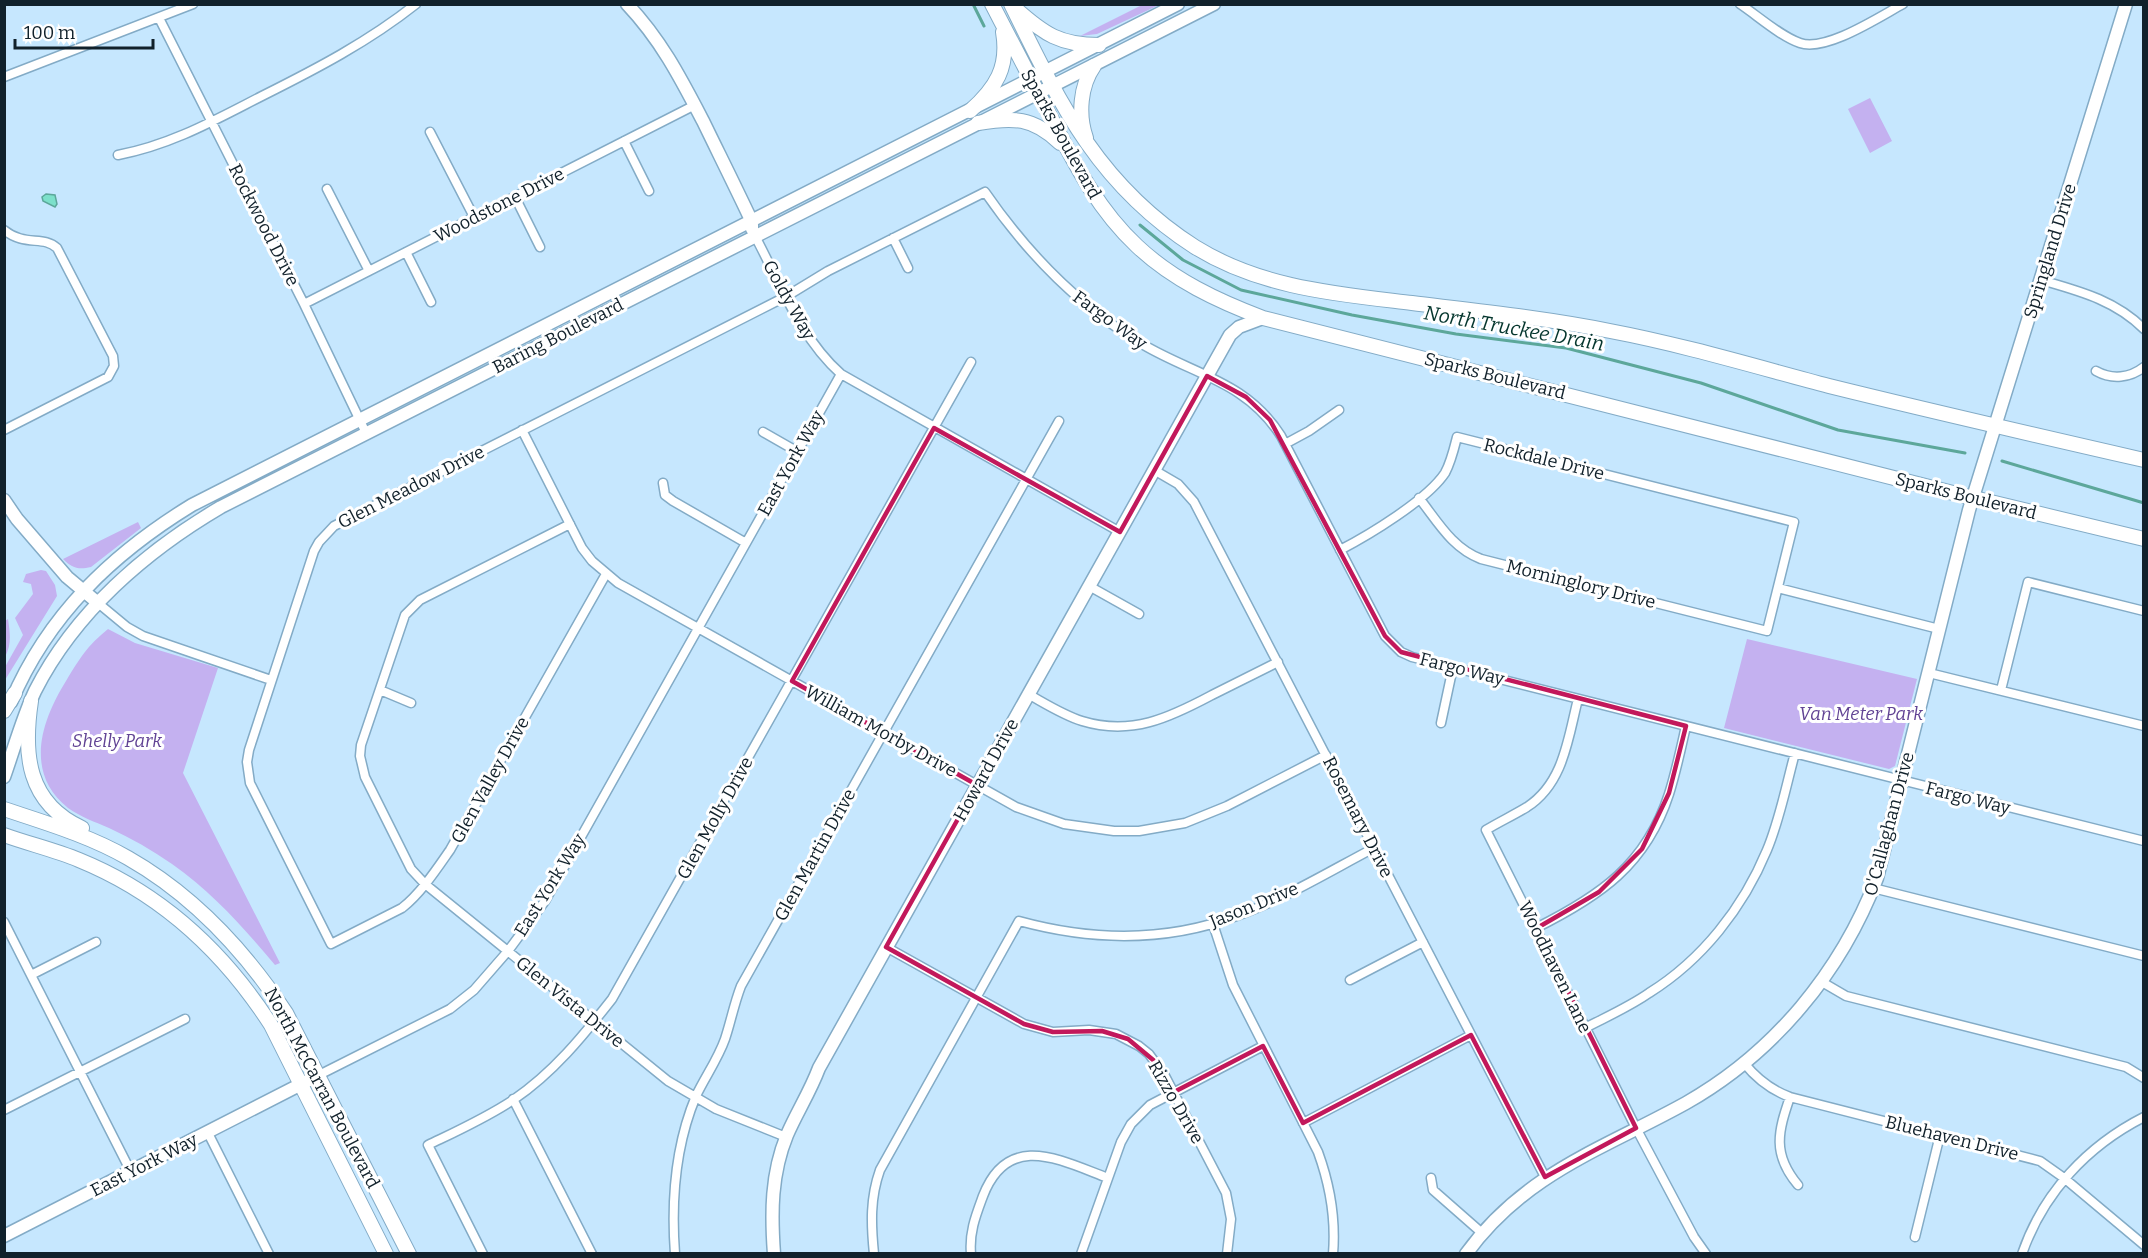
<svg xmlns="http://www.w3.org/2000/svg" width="2148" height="1258" viewBox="0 0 2148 1258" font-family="Bitter,serif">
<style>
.green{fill:#c4b1f0}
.water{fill:#7ce0ca;stroke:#5ca79a;stroke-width:1.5}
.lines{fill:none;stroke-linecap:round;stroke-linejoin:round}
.stream{stroke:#5ca79a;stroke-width:3}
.street-casing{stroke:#83abc6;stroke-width:11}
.secondary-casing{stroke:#83abc6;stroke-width:15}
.primary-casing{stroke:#83abc6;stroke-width:16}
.street{stroke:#fff;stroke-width:8}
.secondary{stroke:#fff;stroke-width:12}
.primary{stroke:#fff;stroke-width:14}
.marked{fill:none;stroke:#c2185b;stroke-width:4.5;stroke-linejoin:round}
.labels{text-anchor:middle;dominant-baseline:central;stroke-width:6;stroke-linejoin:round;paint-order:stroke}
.street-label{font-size:18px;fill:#11212b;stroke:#fff}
.park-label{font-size:18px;font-style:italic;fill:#614394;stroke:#fff}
.water-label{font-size:20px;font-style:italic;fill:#05362e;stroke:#fff}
</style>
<rect width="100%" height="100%" fill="#c6e7fe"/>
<path class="green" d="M 1142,5 L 1159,5 L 1097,34 L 1080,36 Z
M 1870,98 L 1892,141 L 1870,153 L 1848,109 Z
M 138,522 L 141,528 L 91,567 C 78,570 72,568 63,559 Z
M 41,570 L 46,571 L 55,585 L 57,596 L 5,680 L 5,667 L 23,635 L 15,618 L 33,594 L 31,584 L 23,582 L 26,574 Z
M 8,619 C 10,633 12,644 5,657 L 5,621 Z
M 108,629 L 135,643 L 218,668 L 183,773 L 280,963 L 275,965 C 242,926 214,894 172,864 C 152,850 131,838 109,828 C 95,822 81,817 68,808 C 24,773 41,721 66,681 C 80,658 87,646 108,629 Z
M 1747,639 L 1917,679 L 1895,766 L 1889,769 L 1724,728 Z"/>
<path class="water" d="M 46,194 L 55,195 L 57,204 L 55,207 L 43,201 L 42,197 Z"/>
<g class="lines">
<path class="stream" d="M 973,4 L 984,26
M 1140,225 L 1183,260 L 1241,290 L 1352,315 L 1456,334 L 1566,348 L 1701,383 L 1838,430 L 1965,453
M 2002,461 L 2144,503"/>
<defs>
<path id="street" d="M 1740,4 C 1758,16 1780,36 1800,43 C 1826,52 1879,17 1903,4
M 159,18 L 304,304 L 366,433
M 4,77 L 193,4
M 430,132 L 474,217
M 624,141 L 649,191
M 118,155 C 171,145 215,120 262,96 C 316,69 368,42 416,4
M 327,189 L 369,271
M 515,197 L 540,247
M 4,230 C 25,247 43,235 57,248 L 113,356 L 114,366 L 108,377 L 4,430
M 755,236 C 780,283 801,339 841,374 L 1120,532
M 893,238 L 908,268
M 406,252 L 431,302
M 2041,280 C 2079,291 2115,300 2144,329
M 304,304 L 695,105
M 2096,371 C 2112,380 2130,378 2144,367
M 522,430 L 582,548 L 592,561 L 618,583 L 1016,807 L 1064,824 L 1114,831 L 1139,831 L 1185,823 L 1227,806 L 1326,755
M 763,432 L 798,452
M 1285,444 L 1309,431 L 1339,410
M 1154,470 L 1178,484 L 1194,502 L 1545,1177
M 663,483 L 665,495 L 673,501 L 746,543
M 570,524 L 420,600 L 405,615 L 361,745 L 360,756 L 365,777 L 411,869 L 425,884 L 668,1081 L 716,1109 L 786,1137
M 1340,550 C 1369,535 1427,500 1445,473 C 1451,462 1454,449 1457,437 L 1794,522 L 1767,631 L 1481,559 C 1452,548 1438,522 1419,498
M 606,574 L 450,850 C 436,870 421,893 402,908 L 331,944 L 250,783 L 247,762 L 249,750 L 314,551 L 319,542 L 334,526 L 787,296 L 828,271 L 985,192 C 1027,253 1077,305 1142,344 C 1194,375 1246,381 1281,436 L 1385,636 L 1401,652 L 1412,657 L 2144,841
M 1089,586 L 1139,614
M 1778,588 L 1939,629
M 98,603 L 127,627 L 143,636 L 271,680
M 1929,673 L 2144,726
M 380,690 L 411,703
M 2001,690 L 2028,582 L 2144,611
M 1028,694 C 1046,704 1063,715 1082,721 C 1131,736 1169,718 1212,695 C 1234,684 1256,673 1278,662
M 1578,699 C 1568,738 1564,783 1527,807 C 1514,815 1499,822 1486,830 L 1636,1128 L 1694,1237 L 1706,1254
M 1441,723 L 1453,667
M 1873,888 L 2144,956
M 4,922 L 131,1172
M 1213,924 L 1233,985 L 1318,1152 C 1330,1185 1336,1218 1333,1254
M 1536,928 C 1600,896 1646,865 1669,794 C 1676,772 1681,748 1686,726
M 886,947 L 1024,1024 L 1053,1032 L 1089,1030 L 1116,1034 L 1139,1046 L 1149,1054 L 1165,1076 L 1226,1193 L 1231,1219 L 1227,1254
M 31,975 L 96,942
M 1350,980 L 1423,942
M 1822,982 L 1846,996 L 2126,1067 L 2144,1078
M 1585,1028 C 1606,1017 1629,1007 1649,993 C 1702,960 1743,908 1767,850 C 1780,819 1786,786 1795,753
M 1744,1063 C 1756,1078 1771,1090 1790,1097 L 2040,1161 L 2064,1178 L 2144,1245
M 319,1075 L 450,1009 L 474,990 L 508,951 L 545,901 L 841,374
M 1790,1097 C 1778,1132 1772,1154 1798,1185
M 513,1099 L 592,1254
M 4,1110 L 185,1019
M 1303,1123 L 1471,1035
M 208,1133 L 269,1254
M 1431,1178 L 1433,1190 L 1482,1233
M 1915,1237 L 1940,1135
M 483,1254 L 428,1145 C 457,1131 486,1118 513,1100 C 553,1073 583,1036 612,999 L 971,362
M 675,1254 C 671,1200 675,1146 696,1096 C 705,1077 718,1059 725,1039 C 731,1021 734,1004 741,986 L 1059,421
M 874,1254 C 871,1224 870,1198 880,1170 L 1019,921 C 1092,941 1168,942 1239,915 C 1286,898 1330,871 1374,848
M 971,1254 C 969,1232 976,1215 983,1196 C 1008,1131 1060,1160 1108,1178
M 1081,1254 L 1121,1142 L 1131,1124 L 1150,1105 L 1263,1046
M 2022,1254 C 2043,1193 2087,1146 2144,1117"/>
<path id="secondary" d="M 627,4 C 661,40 680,77 703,121 C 719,154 736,188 752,222 L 752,229
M 4,500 L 17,519 L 67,577 L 98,603
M 11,702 C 48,615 112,554 192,505 L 1178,4
M 4,777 C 14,749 22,719 35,691 C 75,612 146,551 221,507 L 1214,4
M 4,1236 L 319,1075
M 774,1254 C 771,1213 771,1174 787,1135 C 797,1112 810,1092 819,1068 L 1230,335 L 1239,327 L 1263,318
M 1466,1254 C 1525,1173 1603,1149 1686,1103 C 1774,1053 1841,972 1877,878 L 1969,510 L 2126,4"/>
<path id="primary" d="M 992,4 C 1011,41 1030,78 1049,114 C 1074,162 1097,209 1137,246 C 1173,280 1218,301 1263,318 L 1953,493 L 2144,539
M 1011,4 C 1060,104 1098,185 1195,247 C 1261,288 1337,294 1412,303 C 1478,311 1545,318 1610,331 C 1684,345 1757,367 1829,386 C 1934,412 2039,436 2144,460
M 1016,9 C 1044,34 1060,45 1099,45
M 970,111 C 996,88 1009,67 1003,32
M 978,123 C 1013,117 1033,117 1060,143
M 1086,138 C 1078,115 1080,86 1094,66
M 31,701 C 23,754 27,803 82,828
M 4,711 L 15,693
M 4,809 C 46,823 90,836 128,858 C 193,895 245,951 286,1013 L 409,1254
M 4,835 C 29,844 55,850 79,860 C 160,893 224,952 271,1025 L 386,1254"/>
</defs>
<use href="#street" class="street-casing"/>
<use href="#secondary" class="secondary-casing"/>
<use href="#primary" class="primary-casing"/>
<use href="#street" class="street"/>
<use href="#secondary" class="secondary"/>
<use href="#primary" class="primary"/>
</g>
<path class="marked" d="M 1207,376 L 1246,397 L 1270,420 L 1385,636 L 1401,652 L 1686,726 L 1669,793 L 1642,849 L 1599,892 L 1537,928 L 1636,1128 L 1545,1177 L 1471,1035 L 1303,1123 L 1263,1046 L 1174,1092 L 1158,1064 L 1128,1039 L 1102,1031 L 1053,1032 L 1024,1024 L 886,947 L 977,785 L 792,681 L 934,428 L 1120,532 Z"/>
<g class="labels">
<g class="street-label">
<text transform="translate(1061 134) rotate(61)">Sparks Boulevard</text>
<text transform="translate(499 205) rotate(-27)">Woodstone Drive</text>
<text transform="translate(264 225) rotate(63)">Rockwood Drive</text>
<text transform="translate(2050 251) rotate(-73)">Springland Drive</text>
<text transform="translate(789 300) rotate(61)">Goldy Way</text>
<text transform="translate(1110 320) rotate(36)">Fargo Way</text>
<text transform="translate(558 336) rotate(-27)">Baring Boulevard</text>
<text transform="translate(1495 376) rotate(14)">Sparks Boulevard</text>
<text transform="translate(1544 459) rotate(14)">Rockdale Drive</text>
<text transform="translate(791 463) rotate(-61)">East York Way</text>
<text transform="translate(411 487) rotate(-27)">Glen Meadow Drive</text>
<text transform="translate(1966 496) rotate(14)">Sparks Boulevard</text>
<text transform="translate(1581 584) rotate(14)">Morninglory Drive</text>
<text transform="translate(1462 669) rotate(14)">Fargo Way</text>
<text transform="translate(881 731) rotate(29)">William Morby Drive</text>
<text transform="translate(986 770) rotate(-61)">Howard Drive</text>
<text transform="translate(490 780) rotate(-61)">Glen Valley Drive</text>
<text transform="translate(1968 798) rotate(14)">Fargo Way</text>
<text transform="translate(1358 817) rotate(63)">Rosemary Drive</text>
<text transform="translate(715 818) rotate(-61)">Glen Molly Drive</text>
<text transform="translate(1889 824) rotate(-75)">O'Callaghan Drive</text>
<text transform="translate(815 855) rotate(-61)">Glen Martin Drive</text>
<text transform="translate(550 885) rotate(-58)">East York Way</text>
<text transform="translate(1254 905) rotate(-22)">Jason Drive</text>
<text transform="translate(1555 967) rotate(64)">Woodhaven Lane</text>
<text transform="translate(570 1002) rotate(39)">Glen Vista Drive</text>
<text transform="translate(322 1088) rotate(62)">North McCarran Boulevard</text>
<text transform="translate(1176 1102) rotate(60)">Rizzo Drive</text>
<text transform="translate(1952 1138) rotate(14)">Bluehaven Drive</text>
<text transform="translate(144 1165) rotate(-27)">East York Way</text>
</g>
<g class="park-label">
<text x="1861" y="714">Van Meter Park</text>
<text x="117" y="741">Shelly Park</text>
</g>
<g class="water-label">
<text transform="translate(1514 328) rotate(10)">North Truckee Drain</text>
</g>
</g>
<rect width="2148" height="1258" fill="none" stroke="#11212b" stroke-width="12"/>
<path d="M15 39v9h138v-9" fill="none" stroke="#11212b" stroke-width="3"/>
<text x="24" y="39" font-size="18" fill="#11212b" stroke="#ffffff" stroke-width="4.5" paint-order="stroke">100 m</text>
</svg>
